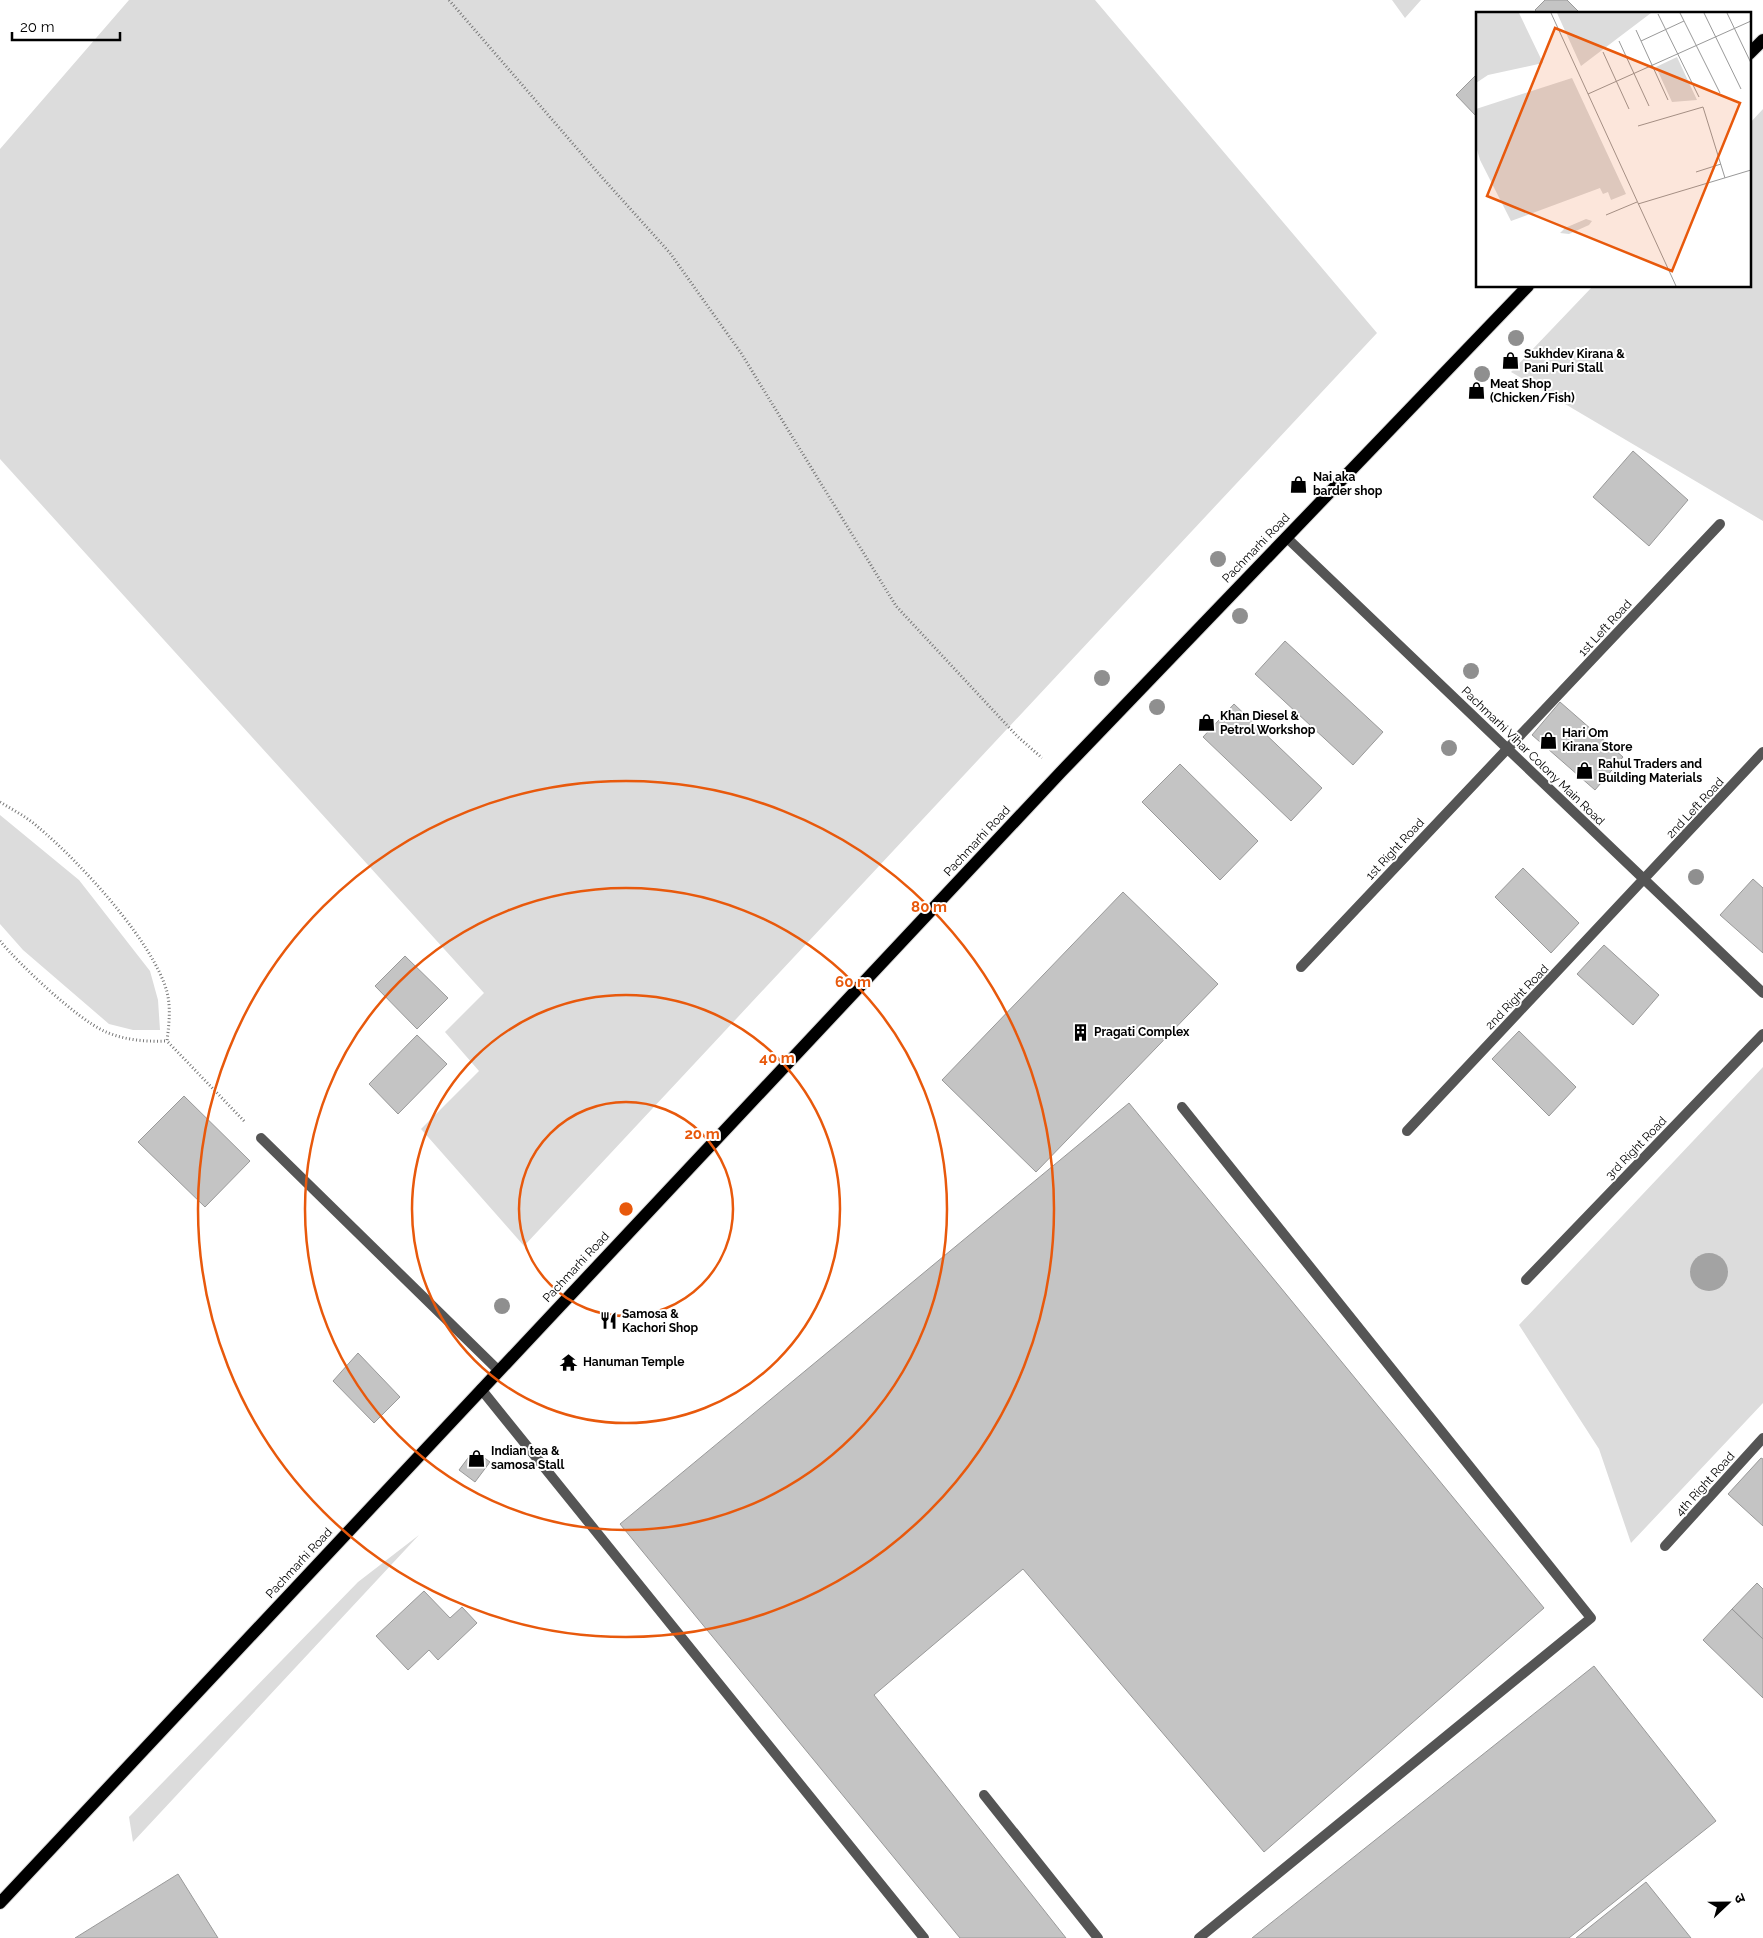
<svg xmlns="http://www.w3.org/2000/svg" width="1763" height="1938" viewBox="0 0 1763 1938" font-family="Raleway,'Noto Sans Devanagari',sans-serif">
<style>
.green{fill:#dcdcdc}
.water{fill:#a3a3a3}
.building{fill:#c4c4c4;stroke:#999}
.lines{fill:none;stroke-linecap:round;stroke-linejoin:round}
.primary-casing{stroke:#dbdbdb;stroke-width:14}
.path{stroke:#777;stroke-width:3;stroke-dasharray:1 2.5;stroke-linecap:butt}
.lane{stroke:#555;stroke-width:10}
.street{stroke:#555;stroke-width:10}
.primary{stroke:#000;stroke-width:12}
.tree{fill:#8f8f8f}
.ring{fill:none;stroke:#e8590c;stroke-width:2.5}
.labels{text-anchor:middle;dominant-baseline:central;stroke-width:4;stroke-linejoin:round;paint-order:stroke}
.poi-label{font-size:12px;font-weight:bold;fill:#000;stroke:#fff;text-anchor:start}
.street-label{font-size:12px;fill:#000;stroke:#fff}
.inset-road{fill:none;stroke:#999;stroke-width:1}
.view{fill:#e8590c;fill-opacity:0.15;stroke:#e8590c;stroke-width:2.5}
.inset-edge{fill:none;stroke:#000;stroke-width:2.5}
.centre{fill:#e8590c;stroke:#fff;stroke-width:2.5}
.ring-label{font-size:15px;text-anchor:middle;font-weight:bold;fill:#e8590c;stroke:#fff;stroke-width:4;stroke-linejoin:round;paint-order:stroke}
</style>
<rect width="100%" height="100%" fill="#fff"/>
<path class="green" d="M 129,0 L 1095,0 L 1377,333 L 524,1246 L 421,1129 L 479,1071 L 445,1032 L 484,993 L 0,459 L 0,149 Z
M 1392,0 L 1421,0 L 1405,18 Z
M 1763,109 L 1763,521 L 1511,372 L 1593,286 L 1749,286 L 1749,124 Z
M 0,815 L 79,880 L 150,971 L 158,1000 L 160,1030 L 133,1030 L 109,1024 L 23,950 L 0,924 Z
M 1763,1067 L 1763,1403 L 1631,1543 L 1599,1449 L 1519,1325 Z
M 419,1535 L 133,1842 L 129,1817 L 358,1582 Z"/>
<path class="water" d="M1690 1272a19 19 0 1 1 38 0a19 19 0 1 1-38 0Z"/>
<path class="building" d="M 1545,0 L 1567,0 L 1581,14 L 1539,14 L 1535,10 Z
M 1477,74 L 1477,117 L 1456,95 Z
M 1633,451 L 1688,500 L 1649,546 L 1593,497 Z
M 1285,641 L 1383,732 L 1353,765 L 1255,674 Z
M 1560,702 L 1623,757 L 1595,790 L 1532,735 Z
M 1234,704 L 1322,788 L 1291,821 L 1203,737 Z
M 1180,764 L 1258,841 L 1220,880 L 1142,802 Z
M 1523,868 L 1579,923 L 1551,953 L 1495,897 Z
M 1753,879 L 1763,888 L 1763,953 L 1720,915 Z
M 1123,892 L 1218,984 L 1036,1172 L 942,1080 Z
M 1604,945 L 1659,995 L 1633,1025 L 1577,974 Z
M 405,956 L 448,998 L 417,1029 L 375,986 Z
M 1519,1031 L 1576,1087 L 1549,1116 L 1492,1059 Z
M 417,1035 L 447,1064 L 398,1114 L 369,1084 Z
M 184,1096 L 250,1161 L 205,1207 L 138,1142 Z
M 1129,1103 L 1544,1608 L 1264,1852 L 1023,1569 L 874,1695 L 1066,1938 L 960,1938 L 620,1524 Z
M 358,1353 L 400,1397 L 374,1423 L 333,1381 Z
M 474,1450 L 490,1462 L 475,1482 L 459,1470 Z
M 1761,1458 L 1763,1459 L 1763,1526 L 1728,1494 Z
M 1757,1583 L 1763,1589 L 1763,1639 L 1732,1609 Z
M 424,1591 L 450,1618 L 462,1607 L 477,1623 L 438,1660 L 429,1650 L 408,1670 L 376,1636 Z
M 1732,1609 L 1763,1639 L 1763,1698 L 1703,1640 Z
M 1594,1666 L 1716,1821 L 1569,1938 L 1252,1938 Z
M 178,1874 L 218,1938 L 75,1938 Z
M 1646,1882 L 1691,1938 L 1576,1938 Z"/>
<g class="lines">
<defs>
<path id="primary" d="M 1749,54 L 1763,40
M 0,1903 L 1060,773 L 1528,286"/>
</defs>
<use href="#primary" class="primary-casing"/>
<path class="path" d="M 449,0 L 599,174 L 670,253 L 741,353 L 896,606 L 1017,736 L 1042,758
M 0,802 C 13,810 27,817 38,827 C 79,861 153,941 167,992 C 171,1008 169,1024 167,1041 L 245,1122
M 0,941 C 20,965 76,1018 104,1031 C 123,1040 146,1042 167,1041"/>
<path class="lane" d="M 1182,1107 L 1591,1618 L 1199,1938
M 481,1389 L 924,1938
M 984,1795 L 1098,1938"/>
<path class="street" d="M 1286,537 L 1763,993
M 1301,967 L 1720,524
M 1407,1131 L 1763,752
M 261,1138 L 498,1370
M 1526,1280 L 1763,1034
M 1665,1546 L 1763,1438"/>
<use href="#primary" class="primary"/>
</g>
<g class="tree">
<circle cx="1516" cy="338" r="8"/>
<circle cx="1482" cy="374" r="8"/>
<circle cx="1218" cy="559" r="8"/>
<circle cx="1240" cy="616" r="8"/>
<circle cx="1471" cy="671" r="8"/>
<circle cx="1102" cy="678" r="8"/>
<circle cx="1157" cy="707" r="8"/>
<circle cx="1449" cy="748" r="8"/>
<circle cx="1696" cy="877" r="8"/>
<circle cx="502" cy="1306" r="8"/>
</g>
<g class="ring">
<circle cx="626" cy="1209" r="107"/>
<circle cx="626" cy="1209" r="214"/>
<circle cx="626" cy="1209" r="321"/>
<circle cx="626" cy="1209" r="428"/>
</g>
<defs>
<symbol id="shop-bare" viewBox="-9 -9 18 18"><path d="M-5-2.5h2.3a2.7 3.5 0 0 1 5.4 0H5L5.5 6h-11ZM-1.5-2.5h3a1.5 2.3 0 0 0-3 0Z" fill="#000" stroke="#fff" stroke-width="2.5" paint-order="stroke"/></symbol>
<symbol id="building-bare" viewBox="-9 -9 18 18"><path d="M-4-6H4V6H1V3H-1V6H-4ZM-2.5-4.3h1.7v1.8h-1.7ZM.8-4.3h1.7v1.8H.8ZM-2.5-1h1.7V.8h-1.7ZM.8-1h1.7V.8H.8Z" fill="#000" stroke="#fff" stroke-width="2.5" paint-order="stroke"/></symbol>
<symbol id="restaurant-bare" viewBox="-9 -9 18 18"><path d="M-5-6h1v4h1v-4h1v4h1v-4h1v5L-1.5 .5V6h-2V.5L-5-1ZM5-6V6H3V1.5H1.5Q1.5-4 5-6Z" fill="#000" stroke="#fff" stroke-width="2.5" paint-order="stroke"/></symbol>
<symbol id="temple-bare" viewBox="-9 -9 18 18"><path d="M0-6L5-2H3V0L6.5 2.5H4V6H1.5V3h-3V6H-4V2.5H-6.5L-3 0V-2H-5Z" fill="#000" stroke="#fff" stroke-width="2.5" paint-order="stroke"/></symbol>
</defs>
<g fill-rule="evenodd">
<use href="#shop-bare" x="1498" y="348" width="25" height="25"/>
<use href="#shop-bare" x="1464" y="378" width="25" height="25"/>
<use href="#shop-bare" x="1286" y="472" width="25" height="25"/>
<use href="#shop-bare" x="1194" y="710" width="25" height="25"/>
<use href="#shop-bare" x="1536" y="728" width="25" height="25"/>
<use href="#shop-bare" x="1572" y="758" width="25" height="25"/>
<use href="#building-bare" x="1068" y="1020" width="25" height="25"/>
<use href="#restaurant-bare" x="596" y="1308" width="25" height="25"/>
<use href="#temple-bare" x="556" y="1350" width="25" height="25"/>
<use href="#shop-bare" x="464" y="1446" width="25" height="25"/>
</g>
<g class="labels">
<g class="poi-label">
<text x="1524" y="354">Sukhdev Kirana &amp;<tspan x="1524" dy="14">Pani Puri Stall</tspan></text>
<text x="1490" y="384">Meat Shop<tspan x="1490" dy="14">(Chicken/Fish)</tspan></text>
<text x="1313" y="477">Nai aka<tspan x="1313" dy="14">barder shop</tspan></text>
<text x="1220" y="716">Khan Diesel &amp;<tspan x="1220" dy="14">Petrol Workshop</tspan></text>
<text x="1562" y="733">Hari Om<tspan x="1562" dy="14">Kirana Store</tspan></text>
<text x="1598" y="764">Rahul Traders and<tspan x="1598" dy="14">Building Materials</tspan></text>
<text x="1094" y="1032">Pragati Complex</text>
<text x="622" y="1314">Samosa &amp;<tspan x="622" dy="14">Kachori Shop</tspan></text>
<text x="583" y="1362">Hanuman Temple</text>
<text x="491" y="1451">Indian tea &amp;<tspan x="491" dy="14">samosa Stall</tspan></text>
</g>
<g class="street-label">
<text transform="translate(1256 548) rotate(-46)">Pachmarhi Road</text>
<text transform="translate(1605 628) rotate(-47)">1st Left Road</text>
<text transform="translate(1533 756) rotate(44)">Pachmarhi Vihar Colony Main Road</text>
<text transform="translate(1695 808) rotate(-47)">2nd Left Road</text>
<text transform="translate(977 841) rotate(-47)">Pachmarhi Road</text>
<text transform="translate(1395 849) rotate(-47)">1st Right Road</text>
<text transform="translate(1517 997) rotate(-46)">2nd Right Road</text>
<text transform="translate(1636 1148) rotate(-46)">3rd Right Road</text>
<text transform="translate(576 1267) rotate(-47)">Pachmarhi Road</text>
<text transform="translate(1705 1484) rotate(-48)">4th Right Road</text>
<text transform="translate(299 1563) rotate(-47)">Pachmarhi Road</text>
</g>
</g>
<g transform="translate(1476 12)">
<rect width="275" height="275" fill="#fff"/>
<path d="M 0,1 L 43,1 L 67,51 L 12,63 L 0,71 ZM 81,1 L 175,1 L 105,54 ZM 201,45 L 221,88 L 196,90 L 180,55 ZM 96,66 L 150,182 L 135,188 L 132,180 L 127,182 L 124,176 L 35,209 L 4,148 L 0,134 L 0,97 ZM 110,207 L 116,209 L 113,213 L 93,222 L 84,221 L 89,216 Z" fill="#dcdcdc"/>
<path class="inset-road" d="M 75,1 L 200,274M 204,1 L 244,81M 228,1 L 265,77M 251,1 L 275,51M 182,2 L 223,85M 160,18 L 192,88M 143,29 L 173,94M 165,29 L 208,9M 127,40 L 153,97M 112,82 L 275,9M 162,114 L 227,95 L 249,166M 220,160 L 245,152M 162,192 L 275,158M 130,203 L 161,190"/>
<path class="view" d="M 79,16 L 264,91 L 196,259 L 11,184 Z"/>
<rect width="275" height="275" class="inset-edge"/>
</g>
<circle cx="626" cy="1209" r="8" class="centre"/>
<g class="ring-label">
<text x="929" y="912">80 m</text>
<text x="853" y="987">60 m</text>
<text x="777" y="1063">40 m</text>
<text x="702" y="1139">20 m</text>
</g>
<g transform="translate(1728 1903) rotate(68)" stroke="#ffffff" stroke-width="4" paint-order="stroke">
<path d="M0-4L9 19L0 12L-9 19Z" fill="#000000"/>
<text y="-8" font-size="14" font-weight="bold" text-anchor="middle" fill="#000000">उ</text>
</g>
<path d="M12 32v8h108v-8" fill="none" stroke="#000000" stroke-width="2.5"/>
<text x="20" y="32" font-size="15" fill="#000000" stroke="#ffffff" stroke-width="4" paint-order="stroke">20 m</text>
</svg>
